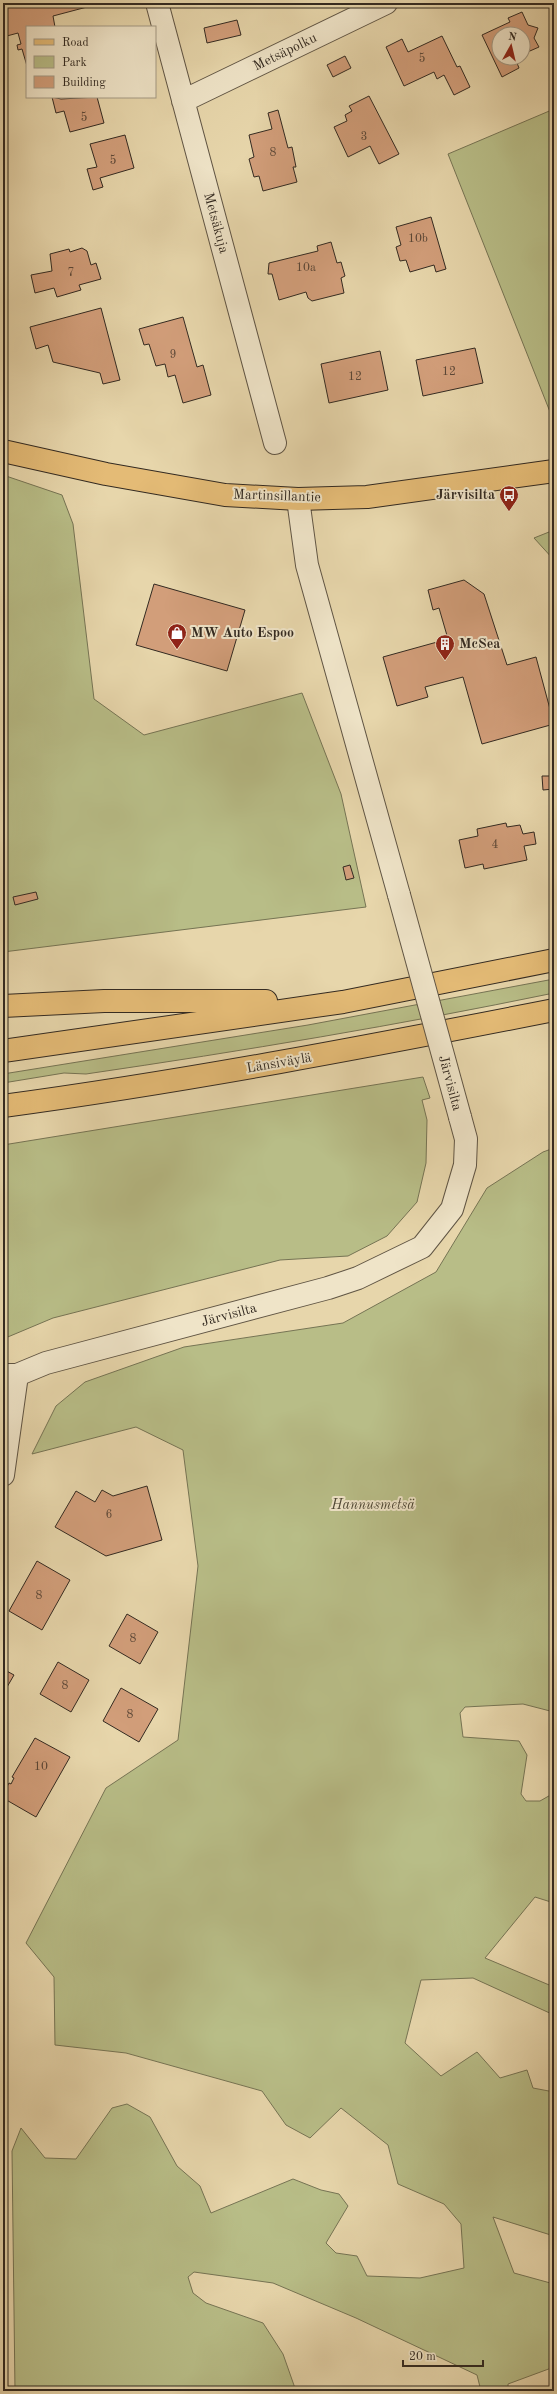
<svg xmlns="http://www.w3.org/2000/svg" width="557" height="2394" viewBox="0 0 557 2394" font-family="'Old Standard TT',serif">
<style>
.green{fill:#b8bd87;stroke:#767454}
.building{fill:#d29e7a;stroke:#332a21}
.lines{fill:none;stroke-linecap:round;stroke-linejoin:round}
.minor-casing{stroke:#605544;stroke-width:24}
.major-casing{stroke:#332a21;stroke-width:24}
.highway-casing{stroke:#332a21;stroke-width:24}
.minor{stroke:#efe4c8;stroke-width:22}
.major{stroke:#e4bb76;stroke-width:22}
.highway{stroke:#e4bb76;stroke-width:22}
.minor-bridge-casing{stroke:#605544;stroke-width:24;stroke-linecap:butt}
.minor-bridge{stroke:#efe4c8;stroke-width:22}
.labels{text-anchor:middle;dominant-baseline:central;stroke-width:4;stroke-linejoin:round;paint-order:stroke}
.number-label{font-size:12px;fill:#5b4737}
.street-label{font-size:14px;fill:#332a21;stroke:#efe4c8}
.poi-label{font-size:14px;font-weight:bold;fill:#332a21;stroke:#efe4c8;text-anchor:start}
.park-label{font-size:14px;font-style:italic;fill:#4e4735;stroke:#efe4c8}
</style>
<rect width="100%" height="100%" fill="#e7d6ab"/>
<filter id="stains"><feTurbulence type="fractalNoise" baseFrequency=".005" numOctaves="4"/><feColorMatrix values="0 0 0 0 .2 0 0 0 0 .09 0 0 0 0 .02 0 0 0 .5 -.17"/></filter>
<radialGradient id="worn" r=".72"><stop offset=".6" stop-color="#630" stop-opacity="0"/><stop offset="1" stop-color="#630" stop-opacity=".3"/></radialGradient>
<path class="green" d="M 554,109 L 554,422 L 448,154 Z
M 3,475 L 62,495 L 73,524 L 94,699 L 144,735 L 302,693 L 341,794 L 366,907 L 3,952 Z
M 554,530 L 554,560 L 534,538 Z
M 554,979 L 554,993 C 399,1025 243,1051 86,1074 L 64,1073 L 3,1083 L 3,1074 L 308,1025 Z
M 423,1077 L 430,1098 L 422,1100 L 427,1120 L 426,1163 L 417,1202 L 387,1236 L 348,1256 L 280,1260 L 53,1318 L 3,1339 L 3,1145 Z
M 554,1148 L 554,1712 L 523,1704 L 465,1707 L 460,1713 L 463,1737 L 519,1741 L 527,1755 L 521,1794 L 526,1801 L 540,1801 L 554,1793 L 554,1903 L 535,1897 L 485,1958 L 554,1987 L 554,2015 L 473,1978 L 421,1980 L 405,2043 L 441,2076 L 477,2052 L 500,2078 L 527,2070 L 533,2088 L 554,2092 L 554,2236 L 493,2217 L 514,2273 L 554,2284 L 554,2367 L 508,2384 L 508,2391 L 481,2391 L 477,2375 L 356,2318 L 273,2283 L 194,2272 L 188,2277 L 193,2293 L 206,2303 L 263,2323 L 283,2354 L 296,2391 L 15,2391 L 12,2151 L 21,2128 L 45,2158 L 76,2159 L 112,2108 L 127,2104 L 150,2117 L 177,2166 L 200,2186 L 211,2213 L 293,2179 L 321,2190 L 339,2194 L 348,2206 L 326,2243 L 336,2253 L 357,2256 L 367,2276 L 420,2278 L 464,2268 L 461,2224 L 444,2204 L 398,2184 L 388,2145 L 341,2108 L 310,2138 L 286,2125 L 262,2091 L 126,2053 L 55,2045 L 54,1977 L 26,1943 L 106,1788 L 178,1740 L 198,1566 L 183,1450 L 136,1427 L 32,1454 L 56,1406 L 85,1382 L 184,1347 L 343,1323 L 436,1272 L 487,1188 L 543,1152 Z"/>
<path class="building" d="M 25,3 L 86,3 L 87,7 L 53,16 L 55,27 L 27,27 L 27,66 L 22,49 L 18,50 L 17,45 L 21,44 L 18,33 L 3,37 L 3,9 Z
M 522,12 L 528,25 L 538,28 L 534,38 L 539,47 L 523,54 L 523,34 L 499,34 L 499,58 L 515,58 L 519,68 L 502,77 L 482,35 L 510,22 L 508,18 Z
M 237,20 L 241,35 L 207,43 L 204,28 Z
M 442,36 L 457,67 L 460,66 L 470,87 L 454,95 L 444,75 L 437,79 L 434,72 L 404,86 L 386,47 L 402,39 L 408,52 Z
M 345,56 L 351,68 L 333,77 L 327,65 Z
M 369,96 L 399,154 L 379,164 L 370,146 L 348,157 L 334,127 L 347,121 L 345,115 L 352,111 L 349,106 Z
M 52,97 L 61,99 L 97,97 L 104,123 L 70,132 L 64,111 L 56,113 Z
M 278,110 L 288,148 L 292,147 L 296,167 L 293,167 L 297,182 L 263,191 L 259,176 L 254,177 L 249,159 L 254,157 L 249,135 L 272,129 L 268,113 Z
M 125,135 L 134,168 L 100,178 L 103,187 L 93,190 L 87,169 L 97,167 L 90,144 Z
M 431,217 L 446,269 L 436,272 L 434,265 L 410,272 L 406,260 L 400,261 L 396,247 L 401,245 L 396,227 Z
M 331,242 L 337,263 L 341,262 L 345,276 L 341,278 L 344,293 L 312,301 L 308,298 L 306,292 L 279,300 L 272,274 L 268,274 L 269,263 L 318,251 L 317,246 Z
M 82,248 L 87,251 L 91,265 L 96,263 L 101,279 L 79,285 L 81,290 L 57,297 L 54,288 L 35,293 L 31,275 L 52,271 L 50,254 L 69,249 L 70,252 Z
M 101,308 L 120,380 L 103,384 L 100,373 L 53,362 L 48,345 L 36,349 L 30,327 Z
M 183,317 L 197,367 L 203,365 L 211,395 L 183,403 L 175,375 L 168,377 L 165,364 L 156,366 L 149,344 L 144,345 L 139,329 Z
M 475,348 L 483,383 L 423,396 L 416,360 Z
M 380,351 L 388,390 L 329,403 L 321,364 Z
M 464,580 L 484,594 L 507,665 L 536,657 L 554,724 L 482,744 L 463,677 L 425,687 L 428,697 L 397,706 L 383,657 L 448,639 L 439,608 L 433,610 L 428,590 Z
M 154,584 L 245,610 L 227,671 L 136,645 Z
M 542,776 L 554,776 L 554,789 L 543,790 Z
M 506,823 L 507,827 L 520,825 L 523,834 L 534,832 L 536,844 L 524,846 L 527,860 L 484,869 L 483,864 L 465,868 L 459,840 L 478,836 L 477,829 Z
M 350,865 L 354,878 L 346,880 L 343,867 Z
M 36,892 L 38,899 L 15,905 L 13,897 Z
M 147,1486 L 162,1540 L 106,1556 L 55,1527 L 76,1491 L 95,1502 L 102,1490 L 113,1496 Z
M 37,1561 L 70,1580 L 42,1630 L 9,1611 Z
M 127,1614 L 158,1632 L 140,1664 L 109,1646 Z
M 58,1662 L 89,1680 L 71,1712 L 40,1694 Z
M 3,1669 L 14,1675 L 3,1694 Z
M 121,1688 L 158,1709 L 139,1742 L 103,1721 Z
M 35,1738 L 70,1757 L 36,1817 L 3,1798 L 3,1794 L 9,1783 L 11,1784 L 14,1778 L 12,1777 Z"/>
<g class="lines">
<defs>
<path id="minor" d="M 157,3 L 275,443
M 183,101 L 386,3
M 298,499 L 307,565 L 399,895
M 3,1375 L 17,1375 L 46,1363 L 328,1288 L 358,1278 L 422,1247 L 452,1209 L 465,1165 L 466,1139 L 460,1117
M 3,1475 L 17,1375"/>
<path id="major" d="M 3,451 L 106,474 L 225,495 L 298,499 L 367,497 L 554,471"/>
<path id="highway" d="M 3,1006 L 104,1001 L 266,1001
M 3,1051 L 343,1002 L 554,960
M 3,1106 C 188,1081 371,1046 554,1010"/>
</defs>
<use href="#minor" class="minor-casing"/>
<use href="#major" class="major-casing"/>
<use href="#highway" class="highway-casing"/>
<use href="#minor" class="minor"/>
<use href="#major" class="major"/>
<use href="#highway" class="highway"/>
<defs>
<path id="minor-bridge" d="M 399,895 L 460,1117"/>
</defs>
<use href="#minor-bridge" class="minor-bridge-casing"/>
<use href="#minor-bridge" class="minor-bridge"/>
</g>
<defs>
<symbol id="bus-pin" viewBox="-11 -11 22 30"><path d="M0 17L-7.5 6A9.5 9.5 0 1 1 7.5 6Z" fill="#8f2418" stroke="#efe4c8"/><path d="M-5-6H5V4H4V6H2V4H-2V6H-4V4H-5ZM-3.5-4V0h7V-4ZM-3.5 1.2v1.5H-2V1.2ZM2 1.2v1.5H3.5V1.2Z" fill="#fff"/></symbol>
<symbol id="shop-pin" viewBox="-11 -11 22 30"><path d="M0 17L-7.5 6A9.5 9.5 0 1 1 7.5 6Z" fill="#8f2418" stroke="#efe4c8"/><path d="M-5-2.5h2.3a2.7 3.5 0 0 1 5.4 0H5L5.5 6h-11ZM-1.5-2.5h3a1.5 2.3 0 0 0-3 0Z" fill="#fff"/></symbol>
<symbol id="building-pin" viewBox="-11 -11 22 30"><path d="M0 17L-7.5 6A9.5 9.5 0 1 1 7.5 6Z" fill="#8f2418" stroke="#efe4c8"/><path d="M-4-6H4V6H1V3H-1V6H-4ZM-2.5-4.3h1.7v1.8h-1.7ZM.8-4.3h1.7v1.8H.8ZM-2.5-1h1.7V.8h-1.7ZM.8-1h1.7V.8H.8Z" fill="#fff"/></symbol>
</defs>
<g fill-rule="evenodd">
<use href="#bus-pin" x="498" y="484" width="22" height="30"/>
<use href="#shop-pin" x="166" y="622" width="22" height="30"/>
<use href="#building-pin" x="434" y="633" width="22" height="30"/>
</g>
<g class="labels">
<g class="number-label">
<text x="422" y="59">5</text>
<text x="84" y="118">5</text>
<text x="364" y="137">3</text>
<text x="273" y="153">8</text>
<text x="113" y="161">5</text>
<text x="418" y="239">10b</text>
<text x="306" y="268">10a</text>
<text x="71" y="273">7</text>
<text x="173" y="355">9</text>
<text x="449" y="372">12</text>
<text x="355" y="377">12</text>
<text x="495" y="845">4</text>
<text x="109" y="1515">6</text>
<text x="39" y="1596">8</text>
<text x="133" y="1639">8</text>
<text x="65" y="1686">8</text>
<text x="130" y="1715">8</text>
<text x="41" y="1767">10</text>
</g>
<g class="street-label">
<text transform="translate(285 52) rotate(-26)">Metsäpolku</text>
<text transform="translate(216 223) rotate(75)">Metsäkuja</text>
<text transform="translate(277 496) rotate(2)">Martinsillantie</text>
<text transform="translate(279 1063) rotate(-10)">Länsiväylä</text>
<text transform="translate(450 1083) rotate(75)">Järvisilta</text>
<text transform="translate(229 1315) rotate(-15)">Järvisilta</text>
</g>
<g class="poi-label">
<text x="495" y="495" text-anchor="end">Järvisilta</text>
<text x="191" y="633">MW Auto Espoo</text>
<text x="459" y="644">McSea</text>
</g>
<g class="park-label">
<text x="373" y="1505">Hannusmetsä</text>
</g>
</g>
<rect width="557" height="2394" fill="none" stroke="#e7d6ab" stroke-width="16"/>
<rect x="4" y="4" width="549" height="2386" fill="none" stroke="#332a21" stroke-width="2"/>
<rect x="8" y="8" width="541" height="2378" fill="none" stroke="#332a21"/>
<rect x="26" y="26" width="130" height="72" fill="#efe4c8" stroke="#a49a85"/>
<rect x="34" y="39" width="20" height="6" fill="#e4bb76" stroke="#a49a85"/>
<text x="62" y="46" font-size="12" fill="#332a21">Road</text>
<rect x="34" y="56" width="20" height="12" fill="#b8bd87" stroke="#a49a85"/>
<text x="62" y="66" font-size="12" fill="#332a21">Park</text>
<rect x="34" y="76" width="20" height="12" fill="#d29e7a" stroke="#a49a85"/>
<text x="62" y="86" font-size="12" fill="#332a21">Building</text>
<g transform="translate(511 46) rotate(8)"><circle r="19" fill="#efe4c8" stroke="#a49a85"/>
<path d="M0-3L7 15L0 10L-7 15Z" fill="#8f2418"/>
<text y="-6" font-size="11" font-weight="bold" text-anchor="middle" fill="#332a21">N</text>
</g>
<path d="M403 2360v6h80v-6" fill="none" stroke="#332a21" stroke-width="2"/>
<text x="409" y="2360" font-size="12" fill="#332a21" stroke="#efe4c8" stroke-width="3" paint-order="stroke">20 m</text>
<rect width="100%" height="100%" filter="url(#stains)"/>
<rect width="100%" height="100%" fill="url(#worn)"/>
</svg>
